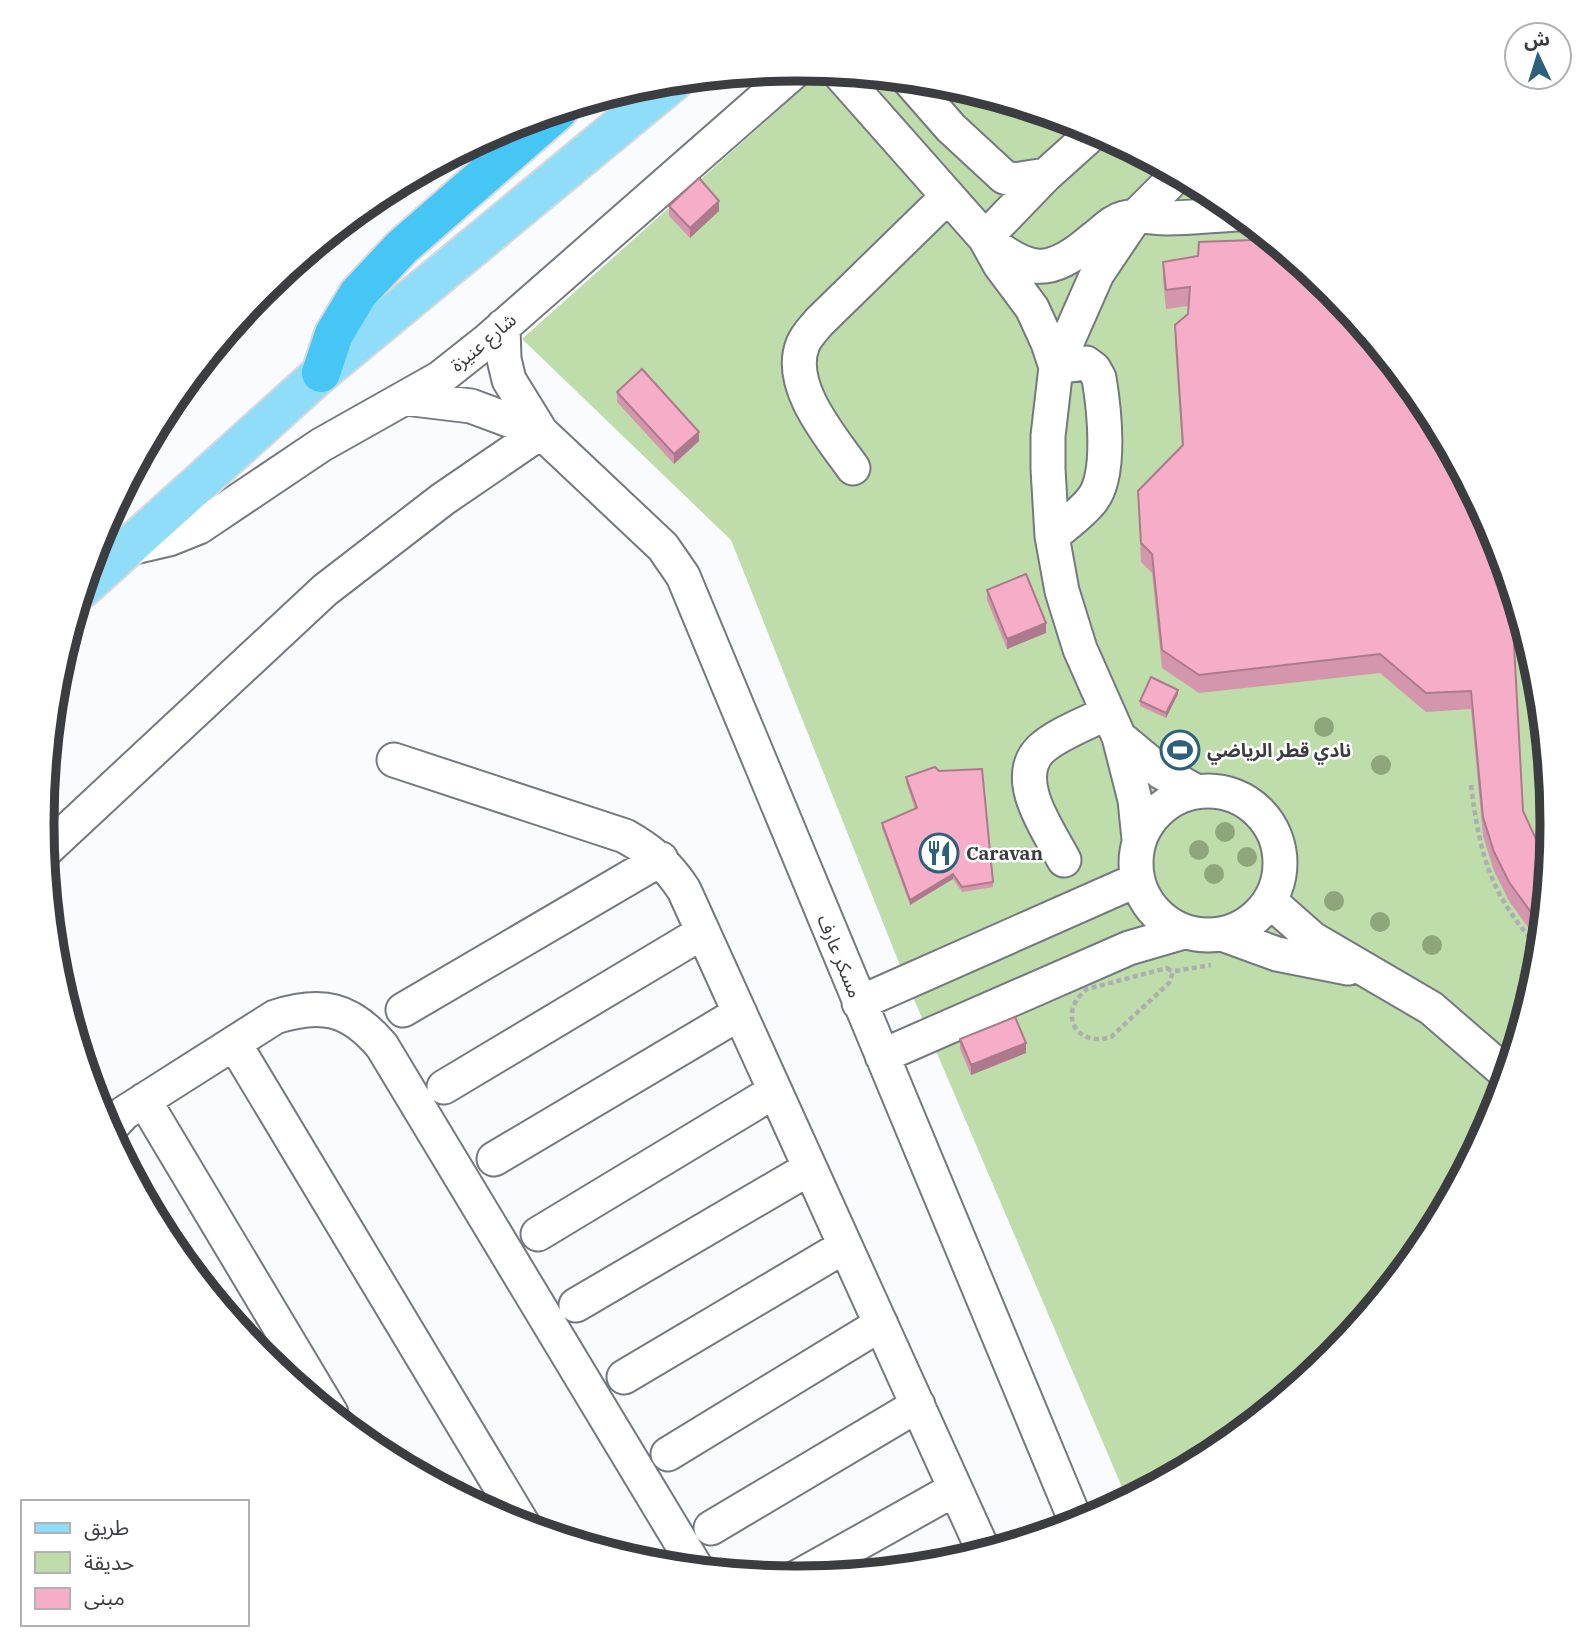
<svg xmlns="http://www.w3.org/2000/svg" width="1594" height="1647" viewBox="0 0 1594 1647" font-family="'IBM Plex Serif','Noto Sans Arabic',serif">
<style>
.green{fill:#beddab}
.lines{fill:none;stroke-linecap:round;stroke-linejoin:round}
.minor-casing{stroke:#73797f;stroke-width:37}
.major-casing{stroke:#d8d8d9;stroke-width:42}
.highway-casing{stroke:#d8d8d9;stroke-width:42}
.path{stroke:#acaeb1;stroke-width:4.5;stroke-dasharray:5 3.5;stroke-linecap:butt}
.minor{stroke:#fff;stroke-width:33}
.major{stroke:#8fddf8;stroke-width:38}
.highway{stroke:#45c6f4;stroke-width:38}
.tree{fill:#8fa67c}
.wall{fill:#d496ac}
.shaded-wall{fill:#ac7a8c}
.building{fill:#f6aec8;stroke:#ac7a8c;stroke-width:2}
.labels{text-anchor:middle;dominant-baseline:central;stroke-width:5;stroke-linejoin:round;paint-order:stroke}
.street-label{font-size:19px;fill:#3b3d40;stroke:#fff}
.poi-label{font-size:19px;font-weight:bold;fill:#3b3d40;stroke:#fff;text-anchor:start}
.rim{fill:none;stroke:#3b3d40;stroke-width:9}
</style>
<rect width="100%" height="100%" fill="#f9fbfe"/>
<path class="green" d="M 822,71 L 945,83 L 1086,126 L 1217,196 L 1331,290 L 1495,535 L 1538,677 L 1552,824 L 1537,971 L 1494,1113 L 1425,1243 L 1331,1358 L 1216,1451 L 1127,1499 L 907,983 L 731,540 L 522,339 Z"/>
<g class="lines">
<defs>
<path id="minor" d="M 839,73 L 985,238 L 1000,265 L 1032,308 L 1048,343 L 1056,367
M 909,80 L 951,128 L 1004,177 L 1014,180 L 1046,175
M 1095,131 L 1046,175 L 985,238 C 1029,274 1049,277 1093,239 C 1103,232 1112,221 1124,218 C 1138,214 1153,218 1168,218 C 1191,218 1215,215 1238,214
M 503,326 L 504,359 L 509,380 L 541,432 L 663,547 L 683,576 L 1077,1524
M 405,398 L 471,406 L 541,432
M 853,468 C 831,437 786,385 803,344 C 806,336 814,328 819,322 L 948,196
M 1052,536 C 1065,525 1081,514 1092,500 C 1112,475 1104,408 1099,378 L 1094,369 L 1086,363 L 1056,367
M 126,549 L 169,539 L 199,527 L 321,445 L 440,378 L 488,340 L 797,69
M 1119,737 L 1161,772 L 1197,792
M 394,760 L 625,836 C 650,850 668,865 684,890 L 984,1552
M1136 863a72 72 0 1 1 144 0a72 72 0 1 1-144 0Z
M 1139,839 L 1135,800 L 1119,737 L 1080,649 L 1062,591 L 1052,536 L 1048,469 L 1048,436 L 1056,367 L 1097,274 L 1136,216 L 1177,175
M 45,851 L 325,590 L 443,499 L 541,432
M 1064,860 C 1049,831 1011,780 1040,750 C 1055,735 1087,723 1107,713
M 1270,901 L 1313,939 L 1431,1008 L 1506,1073
M 1222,934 L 1277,954 L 1348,968
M 859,1003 L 1137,880
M 403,1010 L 661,859
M 234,1043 L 524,1526
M 882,1056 L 1129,948 L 1184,932
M 444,1087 L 703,932
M 144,1100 L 331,1413
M 109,1129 L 124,1113 L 275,1017 C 322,1002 350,1008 382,1046 L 697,1569
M 494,1159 L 740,1013
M 538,1234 L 775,1091
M 576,1305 L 810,1168
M 624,1377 L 845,1246
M 668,1454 L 881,1324
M 711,1528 L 918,1405
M 796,1578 L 955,1489"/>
<path id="major" d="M 83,588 L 321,373 L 674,81"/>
<path id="highway" d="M 321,373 L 334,334 L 358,294 L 402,247 L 558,111"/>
</defs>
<use href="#minor" class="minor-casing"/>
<use href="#major" class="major-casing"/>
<use href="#highway" class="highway-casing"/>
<path class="path" d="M 1471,785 C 1480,856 1490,895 1540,949
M 1167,968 L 1173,972 L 1169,983 L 1111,1037 C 1075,1048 1057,1012 1087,989 Z
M 1175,971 L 1211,965"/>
<use href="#minor" class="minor"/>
<use href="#major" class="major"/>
<use href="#highway" class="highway"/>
</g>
<g class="tree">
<circle cx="1324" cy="727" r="10"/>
<circle cx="1190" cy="751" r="10"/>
<circle cx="1381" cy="765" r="10"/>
<circle cx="1225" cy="832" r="10"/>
<circle cx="1199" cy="850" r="10"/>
<circle cx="1247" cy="857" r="10"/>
<circle cx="1214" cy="874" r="10"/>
<circle cx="1334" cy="901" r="10"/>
<circle cx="1380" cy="922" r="10"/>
<circle cx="1432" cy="945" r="10"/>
</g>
<path class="wall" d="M 669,206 L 719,211 L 690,238 L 669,216 Z
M 1252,240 L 1331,290 L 1523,811 L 1546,861 L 1548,863 L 1540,942 L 1535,937 L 1509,901 L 1494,871 L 1483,836 L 1471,709 L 1426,712 L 1380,673 L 1199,693 L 1162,668 L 1152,573 L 1141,562 L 1138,491 L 1182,446 L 1175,344 L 1175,325 L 1188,314 L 1188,306 L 1166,309 L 1163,280 L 1163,262 L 1198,256 Z
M 617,392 L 699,441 L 674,464 L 617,402 Z
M 987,590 L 1046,633 L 1007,649 L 987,600 Z
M 1178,694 L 1166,718 L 1140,706 L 1140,701 Z
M 906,777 L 993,882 L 993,887 L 962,892 L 953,879 L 910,905 L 882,828 L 882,823 L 915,809 L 906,782 Z
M 960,1039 L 1026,1053 L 971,1075 L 960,1049 Z"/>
<path class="shaded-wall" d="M 719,201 L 719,211 L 690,238 L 690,228 Z
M 699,432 L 699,441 L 674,464 L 674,454 Z
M 1046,623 L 1046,633 L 1007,649 L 1007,639 Z
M 1178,690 L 1178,694 L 1166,718 L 1166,713 Z
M 953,874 L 953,879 L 910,905 L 910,900 Z
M 1026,1043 L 1026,1053 L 971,1075 L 971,1065 Z"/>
<path class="building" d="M 699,178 L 719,201 L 690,228 L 669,206 Z
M 1253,225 L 1331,290 L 1425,404 L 1495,535 L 1511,589 L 1523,811 L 1546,861 L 1548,863 L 1542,924 L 1535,918 L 1509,882 L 1494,852 L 1483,817 L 1471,691 L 1426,693 L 1380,654 L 1199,675 L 1162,650 L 1152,554 L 1141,543 L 1138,491 L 1183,445 L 1175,325 L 1188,314 L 1190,287 L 1166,290 L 1163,262 L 1198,256 L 1199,242 L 1252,240 Z
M 642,369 L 699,432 L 674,454 L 617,392 Z
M 1026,574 L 1046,623 L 1007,639 L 987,590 Z
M 1151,677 L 1178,690 L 1166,713 L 1140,701 Z
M 935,767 L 939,771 L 982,769 L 993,882 L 962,887 L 953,874 L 910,900 L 882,823 L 917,808 L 906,777 Z
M 1015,1017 L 1026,1043 L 971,1065 L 960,1039 Z"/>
<defs>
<symbol id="stadium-ring" viewBox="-11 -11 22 22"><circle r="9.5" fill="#fff" stroke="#2d607d" stroke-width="1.5"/><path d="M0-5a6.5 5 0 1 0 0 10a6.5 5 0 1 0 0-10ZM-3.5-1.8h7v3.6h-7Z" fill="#2d607d"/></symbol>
<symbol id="restaurant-ring" viewBox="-11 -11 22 22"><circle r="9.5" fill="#fff" stroke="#2d607d" stroke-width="1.5"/><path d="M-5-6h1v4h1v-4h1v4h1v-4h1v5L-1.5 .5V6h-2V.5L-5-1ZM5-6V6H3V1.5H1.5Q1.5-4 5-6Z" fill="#2d607d"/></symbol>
</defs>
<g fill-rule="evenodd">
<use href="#stadium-ring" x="1158" y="728" width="44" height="44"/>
<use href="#restaurant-ring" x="917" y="831" width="44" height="44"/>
</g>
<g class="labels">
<g class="street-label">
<text transform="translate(483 342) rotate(-40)">شارع عنيزة</text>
<text transform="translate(840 956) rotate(68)">مسكر عارف</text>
</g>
<g class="poi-label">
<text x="1207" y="750">نادي قطر الرياضي</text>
<text x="966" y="853">Caravan</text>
</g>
</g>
<path d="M0 0H1594V1647H0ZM796 81H798A742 742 0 0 1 1540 823V824A742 742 0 0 1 798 1566H796A742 742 0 0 1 54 824V823A742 742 0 0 1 796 81Z" fill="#fff" fill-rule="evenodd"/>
<path class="rim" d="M796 81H798A742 742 0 0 1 1540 823V824A742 742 0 0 1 798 1566H796A742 742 0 0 1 54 824V823A742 742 0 0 1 796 81Z"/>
<rect x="21" y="1500" width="228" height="126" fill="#ffffff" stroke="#b1b1b3" stroke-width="2"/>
<rect x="35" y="1523" width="35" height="10" fill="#8fddf8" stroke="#b1b1b3" stroke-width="2"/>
<text x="84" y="1535" font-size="21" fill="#3b3d40">طريق</text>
<rect x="35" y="1552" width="35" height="21" fill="#beddab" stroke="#b1b1b3" stroke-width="2"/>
<text x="84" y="1570" font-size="21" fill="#3b3d40">حديقة</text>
<rect x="35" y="1588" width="35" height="21" fill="#f6aec8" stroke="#b1b1b3" stroke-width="2"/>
<text x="84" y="1605" font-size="21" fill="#3b3d40">مبنى</text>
<g transform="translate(1538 56) rotate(356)"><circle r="33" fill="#ffffff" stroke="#b1b1b3" stroke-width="2"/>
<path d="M0-5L12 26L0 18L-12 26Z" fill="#2d607d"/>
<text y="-10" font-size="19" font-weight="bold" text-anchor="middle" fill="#3b3d40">ش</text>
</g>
</svg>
